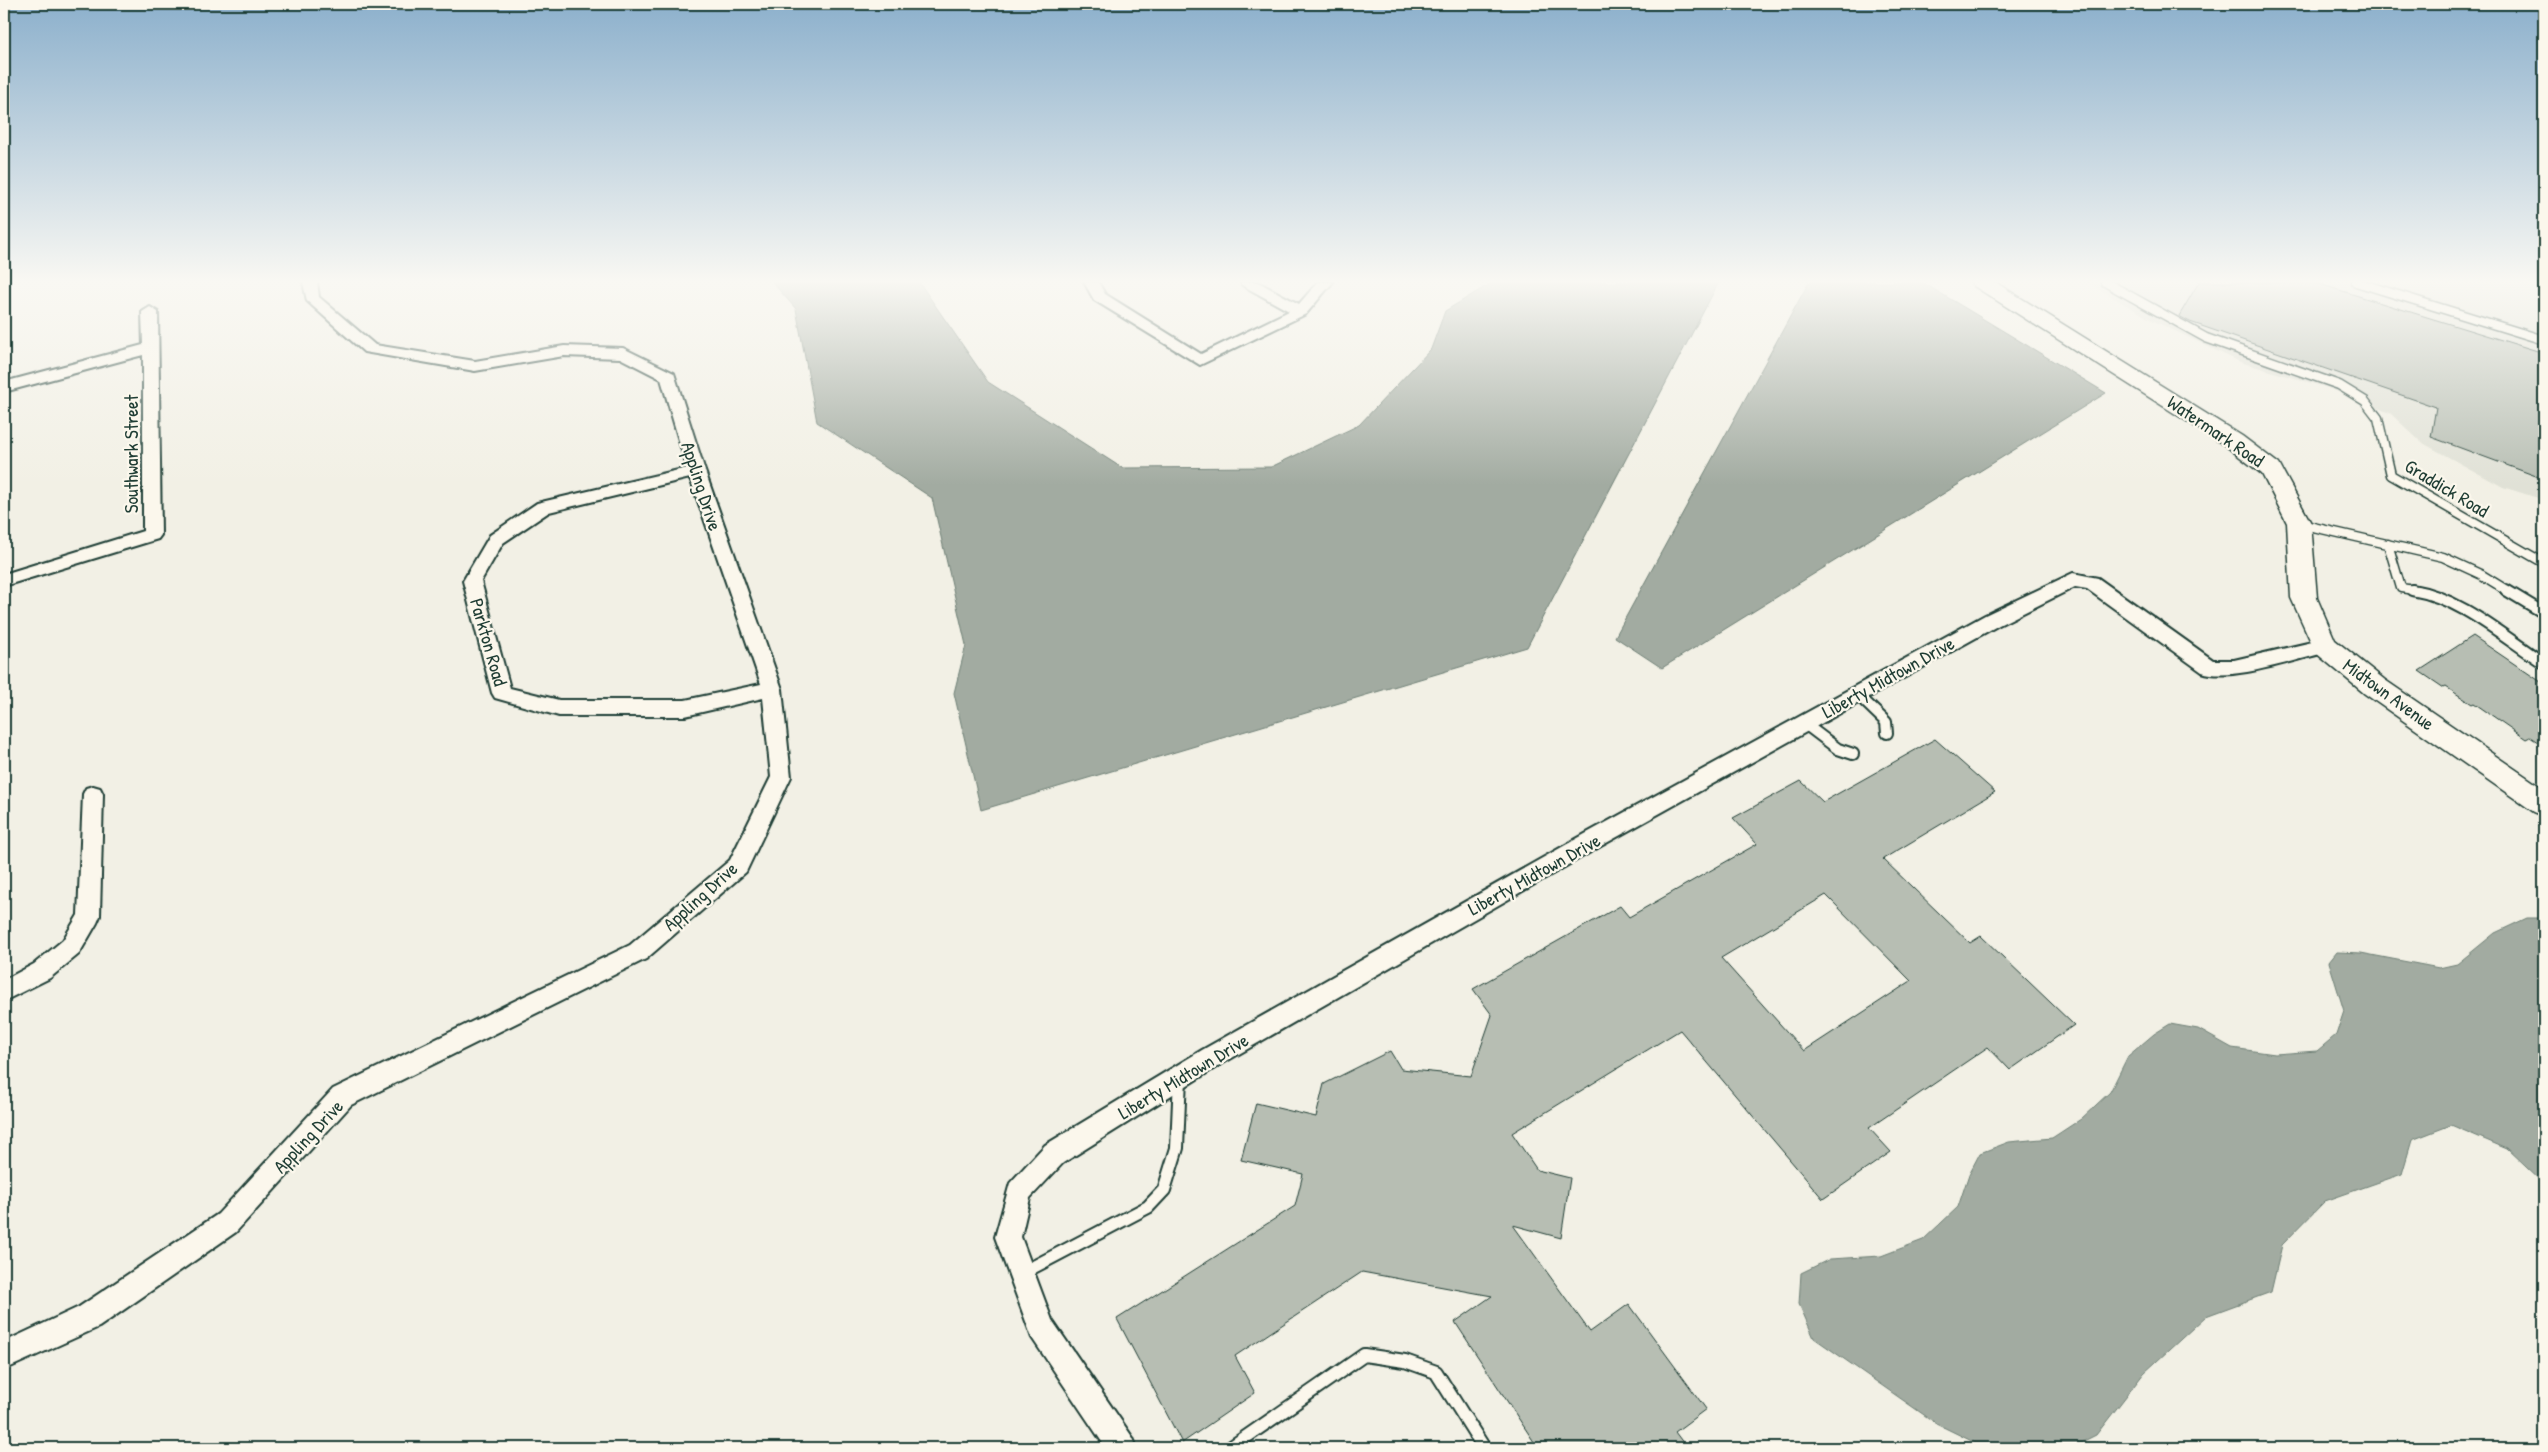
<svg xmlns="http://www.w3.org/2000/svg" width="2548" height="1452" viewBox="0 0 2548 1452" font-family="'Patrick Hand',sans-serif">
<style>
.built{fill:#e0e1d6}
.water{fill:#a2aba1;stroke:#6e7f75}
.building{fill:#b7beb3;stroke:#1f3d34;fill-rule:evenodd}
.lines{fill:none;stroke-linecap:round;stroke-linejoin:round}
.lane-far2-casing{stroke:#1f3d34;stroke-width:11}
.lane-far1-casing{stroke:#1f3d34;stroke-width:14}
.lane-casing{stroke:#1f3d34;stroke-width:16}
.street-casing{stroke:#1f3d34;stroke-width:4}
.secondary-casing{stroke:#1f3d34;stroke-width:3}
.lane-far2{stroke:#fbf7ec;stroke-width:8}
.lane-far1{stroke:#fbf7ec;stroke-width:10}
.lane{stroke:#fbf7ec;stroke-width:12}
.street{fill:#fbf7ec;fill-rule:evenodd}
.secondary{fill:#fbf7ec;fill-rule:evenodd}
.labels{text-anchor:middle;dominant-baseline:central;stroke-width:4.5;stroke-linejoin:round;paint-order:stroke}
.street-label{font-size:19px;fill:#1f3d34;stroke:#fbf7ec}
</style>
<rect width="100%" height="100%" fill="#f2f0e5"/>
<filter id="ink" filterUnits="userSpaceOnUse"><feTurbulence type="fractalNoise" baseFrequency=".02" numOctaves="2"/><feDisplacementMap in="SourceGraphic" scale="10" xChannelSelector="R" yChannelSelector="G"/><feConvolveMatrix kernelMatrix="1 2 1 2 8 2 1 2 1" color-interpolation-filters="sRGB"/></filter>
<g filter="url(#ink)">
<path class="built" d="M 2087,282 L 2544,282 L 2544,500 L 2503,487 L 2421,442 L 2390,413 L 2328,388 L 2240,362 L 2150,319 Z"/>
<path class="water" d="M 772,282 L 919,282 L 988,382 L 1122,468 L 1271,467 L 1359,425 L 1431,349 L 1445,311 L 1493,282 L 1719,282 L 1527,647 L 981,810 L 954,693 L 966,645 L 932,498 L 817,422 L 796,309 Z
M 1809,282 L 1922,282 L 2106,393 L 1662,668 L 1615,637 Z
M 2527,918 L 2544,918 L 2544,1184 L 2507,1149 L 2451,1125 L 2412,1140 L 2402,1174 L 2325,1201 L 2282,1245 L 2271,1292 L 2206,1316 L 2144,1373 L 2096,1435 L 2070,1448 L 1986,1448 L 1937,1424 L 1814,1338 L 1799,1304 L 1801,1273 L 1830,1259 L 1881,1256 L 1923,1240 L 1958,1207 L 1969,1174 L 1980,1153 L 2009,1142 L 2052,1138 L 2081,1119 L 2110,1092 L 2128,1056 L 2154,1034 L 2170,1024 L 2198,1029 L 2232,1048 L 2275,1054 L 2317,1051 L 2336,1035 L 2344,1011 L 2329,962 L 2337,952 L 2361,953 L 2439,968 L 2457,964 L 2495,933 Z"/>
<path class="building" d="M 2199,282 L 2313,282 L 2544,353 L 2544,479 L 2431,437 L 2436,407 L 2190,322 L 2179,316 Z
M 2473,636 L 2544,684 L 2544,746 L 2530,737 L 2526,739 L 2474,703 L 2472,704 L 2446,687 L 2444,688 L 2419,671 Z
M 1935,739 L 1995,792 L 1883,859 L 1970,943 L 1981,936 L 2074,1025 L 2010,1070 L 1988,1047 L 1869,1128 L 1891,1152 L 1823,1199 L 1680,1030 L 1512,1133 L 1537,1170 L 1570,1178 L 1561,1238 L 1513,1225 L 1590,1332 L 1629,1304 L 1706,1409 L 1675,1432 L 1687,1448 L 1538,1448 L 1455,1322 L 1492,1296 L 1362,1272 L 1235,1356 L 1255,1393 L 1182,1443 L 1117,1319 L 1295,1206 L 1303,1174 L 1241,1160 L 1256,1103 L 1316,1117 L 1324,1084 L 1390,1051 L 1401,1069 L 1471,1076 L 1492,1015 L 1473,989 L 1620,906 L 1629,917 L 1757,844 L 1733,818 L 1801,781 L 1823,802 ZM 1826,895 L 1911,981 L 1804,1051 L 1721,958 Z"/>
<g class="lines">
<defs>
<path id="lane-far2" d="M 2105,282 L 2206,338 L 2339,385 L 2365,401 L 2378,418 L 2391,475 L 2544,563
M 2356,282 L 2544,340
M 2300,524 L 2443,557 L 2482,575 L 2508,591
M 2388,544 L 2401,588 L 2420,591"/>
<path id="lane-far1" d="M 2412,590 C 2461,598 2504,637 2544,663
M 2506,590 L 2544,613
M 1857,694 L 1886,722 L 1887,733
M 1805,724 L 1838,749 L 1853,754"/>
<path id="lane" d="M 1022,1273 L 1148,1207 L 1164,1190 L 1177,1148 L 1180,1077
M 1230,1448 L 1364,1355 L 1405,1361 L 1436,1372 L 1484,1448"/>
<path id="street" d="M 303,282 L 317,282 L 319,297 L 375,345 L 475,361 L 564,346 L 623,348 L 674,373 L 705,471 L 782,689 L 791,777 L 746,872 L 646,959 L 351,1105 L 236,1232 L 99,1327 L 4,1370 L 4,1342 L 79,1307 L 218,1214 L 333,1089 L 630,945 L 730,860 L 771,777 L 763,698 L 685,716 L 559,716 L 495,698 L 492,693 L 463,581 L 490,535 L 537,503 L 687,468 L 661,379 L 620,358 L 564,356 L 475,371 L 364,352 L 307,301 ZM 690,478 L 761,684 L 685,700 L 559,700 L 510,688 L 481,581 L 503,543 L 549,512 Z
M 1084,282 L 1098,282 L 1105,294 L 1201,354 L 1289,311 L 1242,285 L 1240,282 L 1258,282 L 1299,304 L 1318,282 L 1333,282 L 1306,314 L 1200,365 L 1094,300 Z
M 150,307 L 158,312 L 161,535 L 158,539 L 4,586 L 4,574 L 143,531 L 143,355 L 4,392 L 4,382 L 143,345 L 142,312 Z
M 2073,573 L 2098,578 L 2213,660 L 2234,660 L 2325,639 L 2332,641 L 2335,646 L 2332,651 L 2325,653 C 2293,660 2232,682 2202,672 L 2087,589 L 2075,587 L 1999,625 L 1601,846 L 1218,1066 L 1063,1163 L 1030,1198 L 1021,1237 L 1052,1320 L 1133,1438 L 1137,1448 L 1106,1448 L 1032,1338 L 995,1237 L 1010,1183 L 1045,1145 L 1202,1050 L 1585,834 L 1985,615 Z
M 93,786 L 100,788 L 103,794 L 100,916 L 97,923 L 79,954 L 50,978 L 4,1001 L 4,980 L 34,964 L 63,940 L 78,915 L 83,794 L 86,788 Z"/>
<path id="secondary" d="M 1971,282 L 1995,282 L 2242,436 L 2279,464 L 2311,523 L 2317,598 L 2335,640 L 2385,680 L 2544,789 L 2544,816 L 2534,812 L 2365,694 L 2316,653 L 2291,598 L 2287,523 L 2262,474 L 2226,446 L 1974,286 Z"/>
</defs>
<use href="#lane-far2" class="lane-far2-casing"/>
<use href="#lane-far1" class="lane-far1-casing"/>
<use href="#lane" class="lane-casing"/>
<use href="#street" class="street-casing"/>
<use href="#secondary" class="secondary-casing"/>
<use href="#lane-far2" class="lane-far2"/>
<use href="#lane-far1" class="lane-far1"/>
<use href="#lane" class="lane"/>
<use href="#street" class="street"/>
<use href="#secondary" class="secondary"/>
</g>
</g>
<linearGradient id="sky" x2="0" y2="1"><stop stop-color="#8cb0cc"/><stop offset="0.58" stop-color="#f9f8f3"/><stop offset="1" stop-color="#f9f8f3" stop-opacity="0"/></linearGradient>
<rect width="2548" height="485" fill="url(#sky)"/>
<g class="labels">
<g class="street-label">
<text transform="translate(2216 431) rotate(34)">Watermark Road</text>
<text transform="translate(131 454) rotate(-90)">Southwark Street</text>
<text transform="translate(702 486) rotate(72)">Appling Drive</text>
<text transform="translate(2447 488) rotate(31)">Graddick Road</text>
<text transform="translate(489 642) rotate(74)">Parkton Road</text>
<text transform="translate(1888 677) rotate(-29)">Liberty Midtown Drive</text>
<text transform="translate(2389 694) rotate(36)">Midtown Avenue</text>
<text transform="translate(1534 874) rotate(-29)">Liberty Midtown Drive</text>
<text transform="translate(700 896) rotate(-42)">Appling Drive</text>
<text transform="translate(1183 1076) rotate(-31)">Liberty Midtown Drive</text>
<text transform="translate(308 1136) rotate(-47)">Appling Drive</text>
</g>
</g>
<rect width="2548" height="1452" fill="none" stroke="#fbf7ec" stroke-width="20"/>
<rect x="10" y="10" width="2528" height="1432" fill="none" stroke="#1f3d34" stroke-width="2" filter="url(#ink)"/>
</svg>
